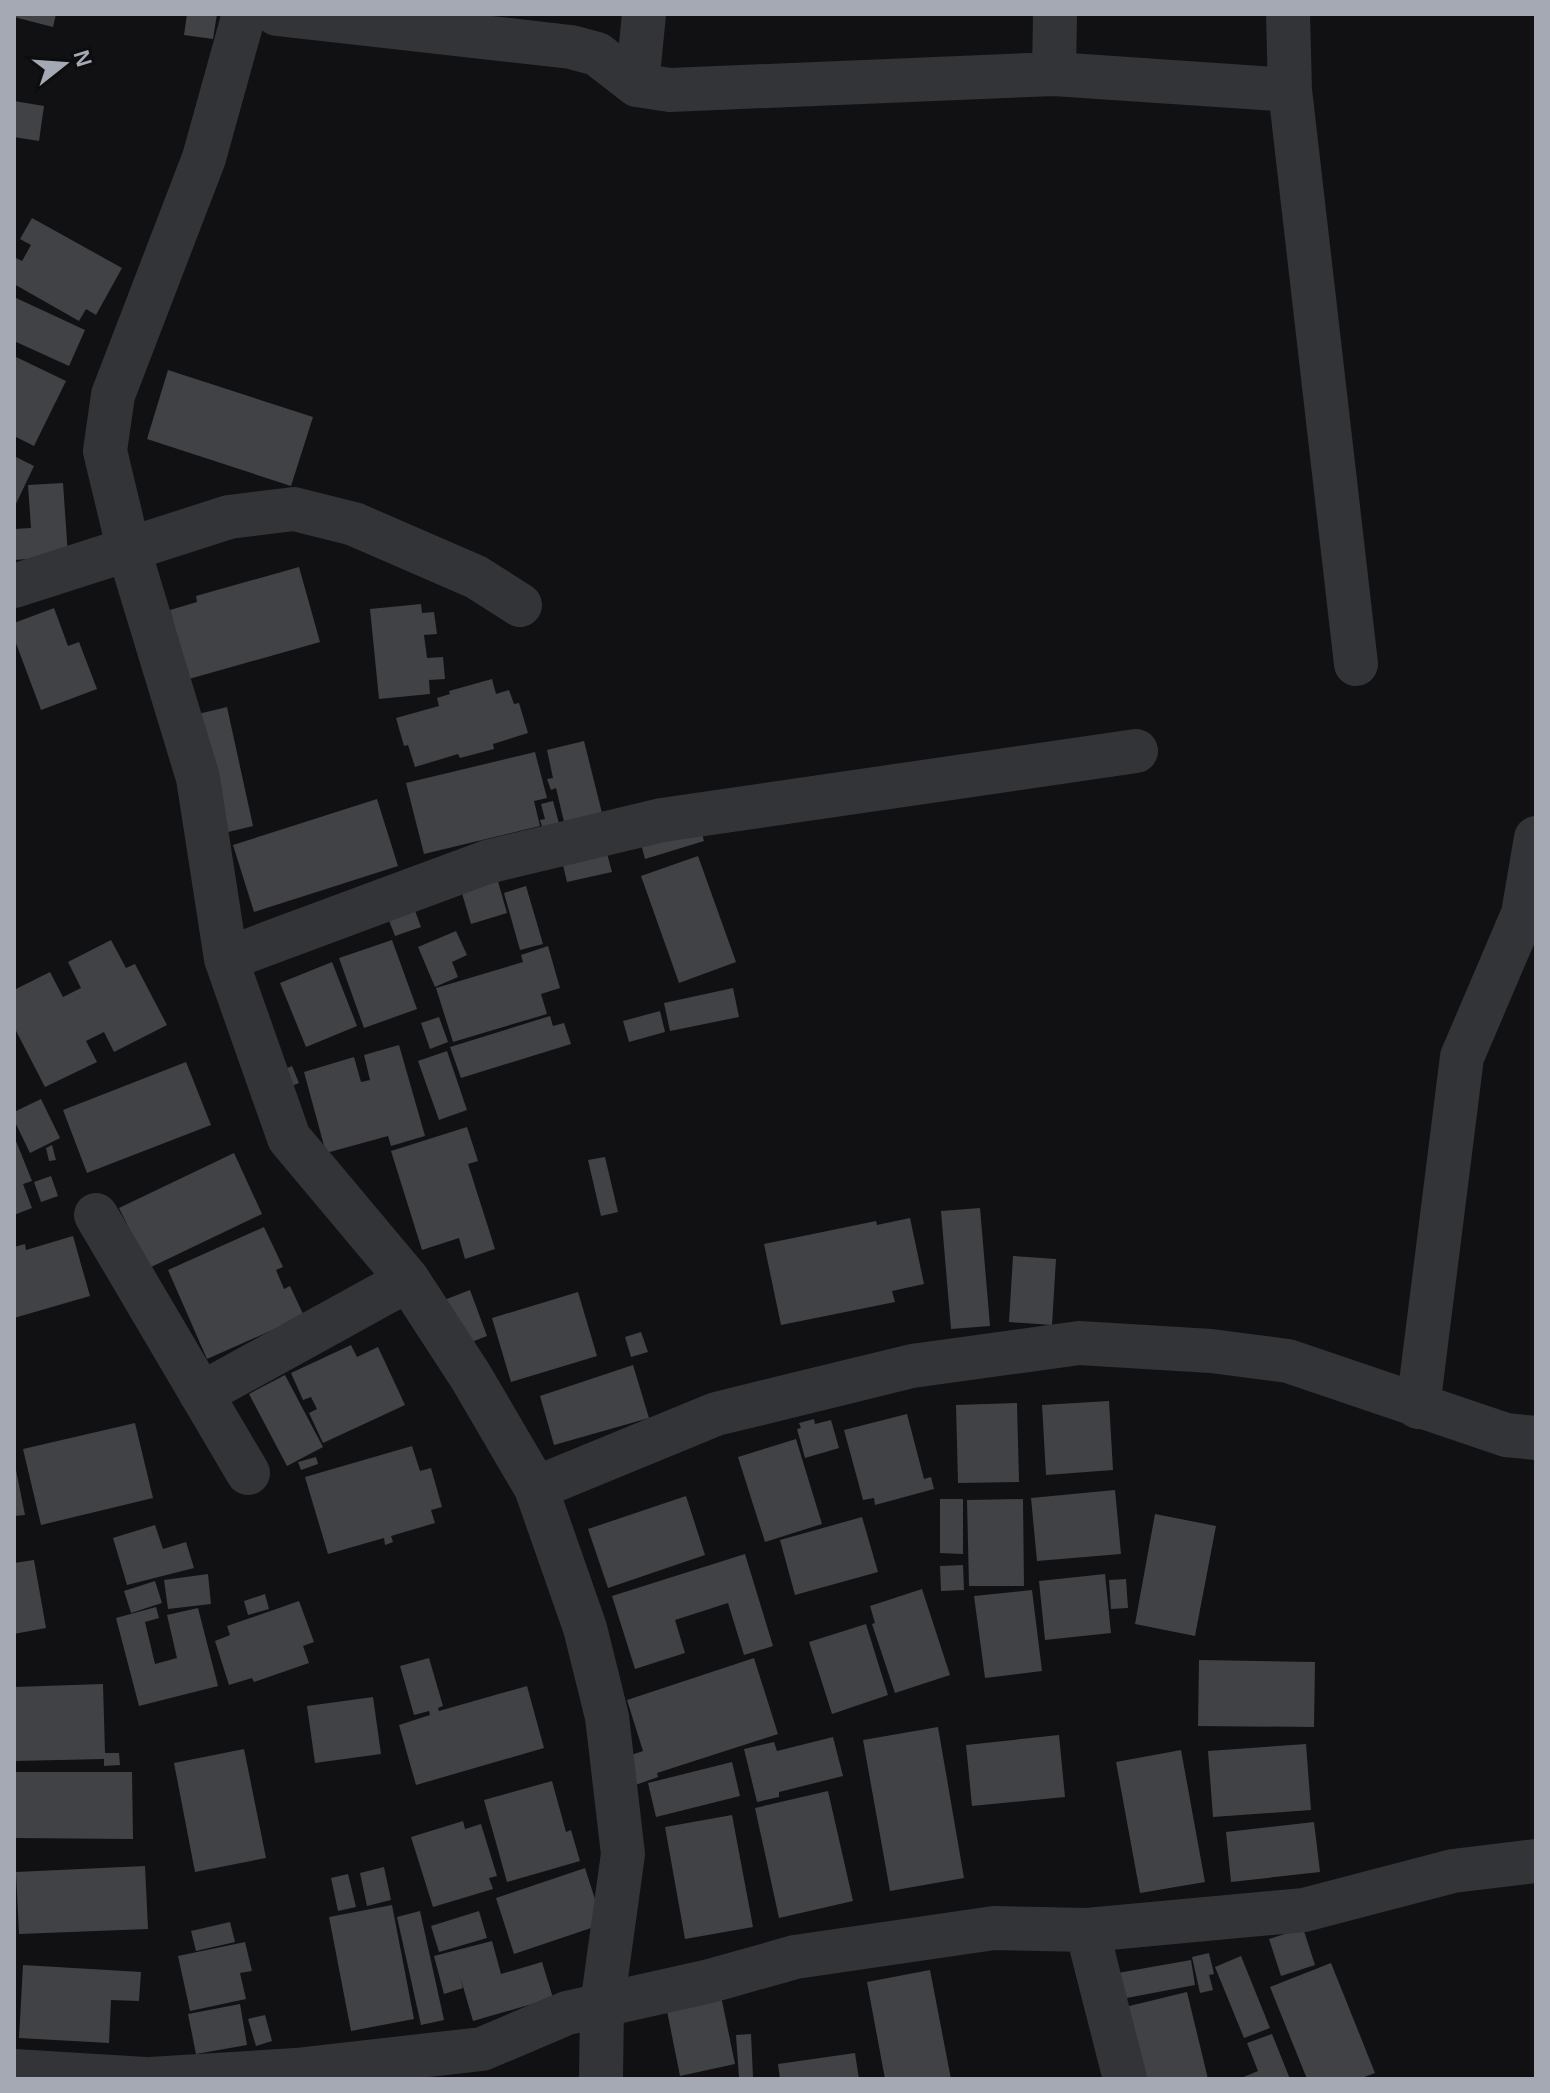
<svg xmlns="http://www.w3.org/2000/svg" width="1550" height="2093" viewBox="0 0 1550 2093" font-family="Arial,sans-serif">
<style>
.building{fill:#404246}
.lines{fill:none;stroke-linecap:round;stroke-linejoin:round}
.street{stroke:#333438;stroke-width:44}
</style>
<rect width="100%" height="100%" fill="#111113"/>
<path class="building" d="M 14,14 L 56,14 L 53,27 L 14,17 Z
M 187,14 L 217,14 L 213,39 L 184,35 Z
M 14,101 L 44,106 L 39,141 L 14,137 Z
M 32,218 L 122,268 L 96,315 L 86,309 L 79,321 L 14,284 L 14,257 L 22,261 L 31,245 L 20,239 Z
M 14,297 L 85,330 L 69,366 L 14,341 Z
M 14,356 L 66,381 L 34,446 L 14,436 Z
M 168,370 L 313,417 L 291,486 L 147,439 Z
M 14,456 L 34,466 L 14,508 Z
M 63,483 L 68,556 L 14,560 L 14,529 L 31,528 L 28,485 Z
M 299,567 L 320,642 L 189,679 L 170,610 L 197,602 L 196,596 Z
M 421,604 L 422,613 L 434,612 L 437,634 L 424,635 L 427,658 L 443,657 L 445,679 L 429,680 L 430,694 L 379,699 L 370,609 Z
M 54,608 L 68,646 L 79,642 L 97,689 L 41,710 L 14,638 L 14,623 Z
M 492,679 L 496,694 L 509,690 L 514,704 L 519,703 L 528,733 L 493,744 L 494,749 L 460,758 L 458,754 L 415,767 L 408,745 L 404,746 L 396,718 L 439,706 L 437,698 L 450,694 L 449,691 Z
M 227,707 L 253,826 L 224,833 L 198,714 Z
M 584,741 L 604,821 L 566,830 L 556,788 L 551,790 L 547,779 L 553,778 L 547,750 Z
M 535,752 L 547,798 L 534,801 L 540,826 L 424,854 L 406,783 Z
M 377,799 L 398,866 L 254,912 L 233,845 Z
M 553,801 L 561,831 L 545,836 L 540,820 L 545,819 L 541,804 Z
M 700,826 L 704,841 L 645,859 L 641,844 Z
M 605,846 L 612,872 L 567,882 L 561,857 Z
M 698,856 L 736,962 L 679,983 L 641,876 Z
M 497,878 L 507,913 L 471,924 L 461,890 Z
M 526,886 L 543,944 L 520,950 L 504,893 Z
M 414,908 L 421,927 L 395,936 L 388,918 Z
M 456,931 L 467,955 L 452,962 L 458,977 L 435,987 L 418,947 Z
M 111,940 L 126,968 L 135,964 L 167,1025 L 114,1052 L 104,1032 L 86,1041 L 97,1062 L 45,1087 L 14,1027 L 14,990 L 50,972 L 63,997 L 81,988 L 68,962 Z
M 392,940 L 417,1009 L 364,1028 L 339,958 Z
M 548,946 L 560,988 L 541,994 L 547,1014 L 453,1042 L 436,988 L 523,962 L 521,955 Z
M 332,962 L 357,1026 L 306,1047 L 280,983 Z
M 733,988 L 739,1017 L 670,1031 L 664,1003 Z
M 660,1011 L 665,1032 L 629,1042 L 623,1021 Z
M 550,1016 L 553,1026 L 564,1023 L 571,1044 L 461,1078 L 450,1047 Z
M 439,1017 L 448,1042 L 430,1049 L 421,1023 Z
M 399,1045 L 425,1136 L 391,1146 L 388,1136 L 326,1153 L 304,1072 L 354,1057 L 361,1082 L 370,1080 L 364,1055 Z
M 447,1051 L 467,1110 L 439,1120 L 418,1061 Z
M 186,1062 L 211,1125 L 87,1173 L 63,1110 Z
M 292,1066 L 299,1083 L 284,1089 L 276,1073 Z
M 41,1099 L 60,1138 L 30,1153 L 14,1120 L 14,1112 Z
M 467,1127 L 478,1161 L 468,1164 L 495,1249 L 465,1259 L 459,1238 L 422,1250 L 391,1151 Z
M 14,1136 L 32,1181 L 23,1184 L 32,1208 L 14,1215 Z
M 52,1145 L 56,1160 L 49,1161 L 46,1148 Z
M 234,1153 L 262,1214 L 149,1268 L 119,1208 Z
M 605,1157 L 618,1212 L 601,1216 L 588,1160 Z
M 51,1176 L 58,1196 L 41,1202 L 34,1182 Z
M 980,1208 L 990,1326 L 951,1329 L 941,1211 Z
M 910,1218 L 924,1284 L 892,1291 L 895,1302 L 781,1325 L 764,1244 L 876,1221 L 877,1225 Z
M 264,1227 L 283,1267 L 276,1270 L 284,1289 L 290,1286 L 304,1316 L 207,1359 L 168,1270 Z
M 73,1236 L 90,1296 L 14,1318 L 14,1247 L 25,1244 L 26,1250 Z
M 1013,1256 L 1056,1259 L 1052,1325 L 1009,1322 Z
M 470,1290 L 487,1336 L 456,1348 L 439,1302 Z
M 578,1292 L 597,1356 L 511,1382 L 492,1318 Z
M 641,1332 L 648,1352 L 631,1357 L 625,1337 Z
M 351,1345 L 357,1357 L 378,1347 L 405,1405 L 323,1443 L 309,1413 L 317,1409 L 311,1397 L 303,1400 L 291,1373 Z
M 633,1365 L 649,1418 L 554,1445 L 540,1396 Z
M 285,1375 L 323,1447 L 287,1466 L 249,1394 Z
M 1109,1401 L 1113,1470 L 1046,1475 L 1042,1405 Z
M 1017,1403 L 1019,1482 L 958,1483 L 956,1405 Z
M 907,1414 L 924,1479 L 931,1477 L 934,1489 L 875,1505 L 874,1498 L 863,1500 L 844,1430 Z
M 814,1419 L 815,1424 L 831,1420 L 839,1448 L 805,1458 L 797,1429 L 801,1428 L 799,1423 Z
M 135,1423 L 153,1498 L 41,1525 L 23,1449 Z
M 796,1439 L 822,1524 L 765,1542 L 738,1457 Z
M 412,1446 L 420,1471 L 431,1468 L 442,1507 L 431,1510 L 435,1523 L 391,1536 L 393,1542 L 385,1545 L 384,1538 L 328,1554 L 305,1477 Z
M 316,1457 L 318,1464 L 301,1470 L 298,1462 Z
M 14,1460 L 25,1515 L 14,1516 Z
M 1115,1490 L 1121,1554 L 1037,1561 L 1031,1498 Z
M 686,1496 L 705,1555 L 608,1588 L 588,1529 Z
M 940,1499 L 963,1499 L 963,1554 L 940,1553 Z
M 1023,1499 L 1024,1586 L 969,1586 L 967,1500 Z
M 1155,1514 L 1216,1526 L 1195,1636 L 1135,1624 Z
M 862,1517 L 878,1572 L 795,1595 L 780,1540 Z
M 155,1525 L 163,1549 L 186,1542 L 194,1568 L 127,1585 L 113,1538 Z
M 745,1554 L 773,1646 L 744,1655 L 728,1603 L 675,1620 L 685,1653 L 635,1669 L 612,1596 Z
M 34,1560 L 46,1628 L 14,1634 L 14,1563 Z
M 963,1565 L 964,1590 L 941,1591 L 940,1566 Z
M 208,1574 L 211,1604 L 168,1609 L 164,1580 Z
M 1105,1574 L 1111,1633 L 1045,1640 L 1039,1581 Z
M 1126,1579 L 1128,1608 L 1111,1609 L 1109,1580 Z
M 155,1581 L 162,1603 L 131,1613 L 124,1591 Z
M 922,1589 L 950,1675 L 895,1693 L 872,1624 L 875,1623 L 870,1606 Z
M 1032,1590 L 1042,1671 L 985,1678 L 974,1596 Z
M 265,1594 L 269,1609 L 248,1615 L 244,1601 Z
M 299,1601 L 314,1642 L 303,1646 L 309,1663 L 254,1682 L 252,1678 L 229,1685 L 215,1641 L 230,1635 L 227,1626 Z
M 156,1607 L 159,1618 L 145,1622 L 155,1664 L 177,1658 L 167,1615 L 198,1608 L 218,1686 L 139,1706 L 116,1618 Z
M 866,1624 L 888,1695 L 832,1714 L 809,1642 Z
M 429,1658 L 443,1706 L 438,1708 L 439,1711 L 527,1686 L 544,1748 L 416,1785 L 399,1725 L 430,1715 L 429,1711 L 414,1715 L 400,1666 Z
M 754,1658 L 778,1734 L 657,1773 L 658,1777 L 624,1789 L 616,1760 L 643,1751 L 627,1700 Z
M 1199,1660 L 1315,1662 L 1314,1727 L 1198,1726 Z
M 103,1684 L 105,1753 L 119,1753 L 120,1765 L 104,1766 L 104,1759 L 14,1761 L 14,1687 Z
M 373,1697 L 381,1754 L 315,1763 L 307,1706 Z
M 938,1727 L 964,1878 L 890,1891 L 863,1740 Z
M 1059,1735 L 1065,1797 L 972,1806 L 966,1745 Z
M 833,1737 L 843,1776 L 779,1792 L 779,1797 L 757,1802 L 744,1749 L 774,1742 L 777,1751 Z
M 1306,1744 L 1311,1810 L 1213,1817 L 1208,1751 Z
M 244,1749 L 266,1858 L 195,1872 L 174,1763 Z
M 1181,1750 L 1205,1882 L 1140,1893 L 1116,1762 Z
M 732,1762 L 740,1796 L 656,1817 L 648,1783 Z
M 14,1772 L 132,1772 L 133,1839 L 14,1838 Z
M 552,1781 L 566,1832 L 571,1830 L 580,1861 L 507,1882 L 484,1800 Z
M 828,1791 L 853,1901 L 779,1918 L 755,1808 Z
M 732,1815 L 753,1927 L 685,1939 L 665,1827 Z
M 463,1821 L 465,1829 L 481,1824 L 497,1876 L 489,1878 L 493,1889 L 433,1907 L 411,1837 Z
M 1314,1822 L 1320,1872 L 1231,1882 L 1226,1832 Z
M 145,1866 L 148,1929 L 19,1934 L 16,1872 Z
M 384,1867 L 391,1900 L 367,1906 L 360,1873 Z
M 585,1868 L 603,1924 L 514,1954 L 496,1898 Z
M 348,1874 L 356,1907 L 338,1911 L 331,1878 Z
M 392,1905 L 414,2019 L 351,2031 L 329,1917 Z
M 420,1911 L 444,2020 L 421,2025 L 397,1917 Z
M 479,1911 L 487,1938 L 439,1952 L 431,1926 Z
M 230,1922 L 235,1942 L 196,1951 L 191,1931 Z
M 1303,1928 L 1315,1965 L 1281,1976 L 1269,1939 Z
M 492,1941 L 501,1974 L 542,1962 L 553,1998 L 473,2021 L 460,1976 L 463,1988 L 444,1994 L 434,1956 Z
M 245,1942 L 252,1971 L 240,1973 L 246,1999 L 190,2011 L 178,1956 Z
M 1209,1953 L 1214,1974 L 1209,1975 L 1213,1990 L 1200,1993 L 1192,1957 Z
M 1241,1956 L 1270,2028 L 1244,2038 L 1215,1967 Z
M 1191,1960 L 1195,1985 L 1116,2000 L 1112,1974 Z
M 1331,1963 L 1375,2073 L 1359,2079 L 1307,2079 L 1270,1987 Z
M 23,1965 L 141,1972 L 139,2001 L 111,2000 L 109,2043 L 19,2038 Z
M 930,1970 L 951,2079 L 885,2079 L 867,1982 Z
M 1187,1992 L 1208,2079 L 1137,2079 L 1121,2008 Z
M 721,1996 L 735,2064 L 680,2076 L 666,2006 Z
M 240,2004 L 247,2045 L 196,2054 L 188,2014 Z
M 265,2015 L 272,2041 L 256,2046 L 248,2019 Z
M 751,2034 L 753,2077 L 739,2077 L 736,2035 Z
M 1272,2034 L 1290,2079 L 1239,2079 L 1258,2071 L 1247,2043 Z
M 855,2053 L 859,2079 L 780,2079 L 778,2064 Z"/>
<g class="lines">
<path class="street" d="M 244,14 L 204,158 L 113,395 L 105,451 L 129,551 L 198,778 L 226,959 L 289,1138 L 408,1280 L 471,1377 L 536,1488 L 585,1628 L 607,1717 L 623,1854 L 602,2006 L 601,2079
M 277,14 L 571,47 L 597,54 L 637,85 L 670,90 L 1054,74 L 1290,90 L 1356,664
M 1288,14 L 1290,90
M 1054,74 L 1055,14
M 637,85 L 644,14
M 14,586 L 229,517 L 294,509 L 354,524 L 476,577 L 520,605
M 226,959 L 487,862 L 662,820 L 1136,751
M 96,1215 L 248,1473
M 201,1394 L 408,1280
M 1418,1407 L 1462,1057 L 1523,914 L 1536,838
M 536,1488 L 716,1414 L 912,1366 L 1079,1343 L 1211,1351 L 1288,1361 L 1506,1435 L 1536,1438
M 1087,1930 L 1125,2079
M 14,2071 L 145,2079
M 150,2079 L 296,2070 L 482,2049 L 567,2013 L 710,1981 L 795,1957 L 994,1928 L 1087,1930 L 1304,1910 L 1453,1871 L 1536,1861"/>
</g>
<rect width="1550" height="2093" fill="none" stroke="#a4a9b3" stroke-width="32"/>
<g transform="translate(64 64) rotate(73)" stroke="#0c0d0e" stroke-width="6" paint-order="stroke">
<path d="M0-6L14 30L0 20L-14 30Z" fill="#a4a9b3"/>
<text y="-12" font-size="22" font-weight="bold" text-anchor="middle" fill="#a4a9b3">N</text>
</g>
</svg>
